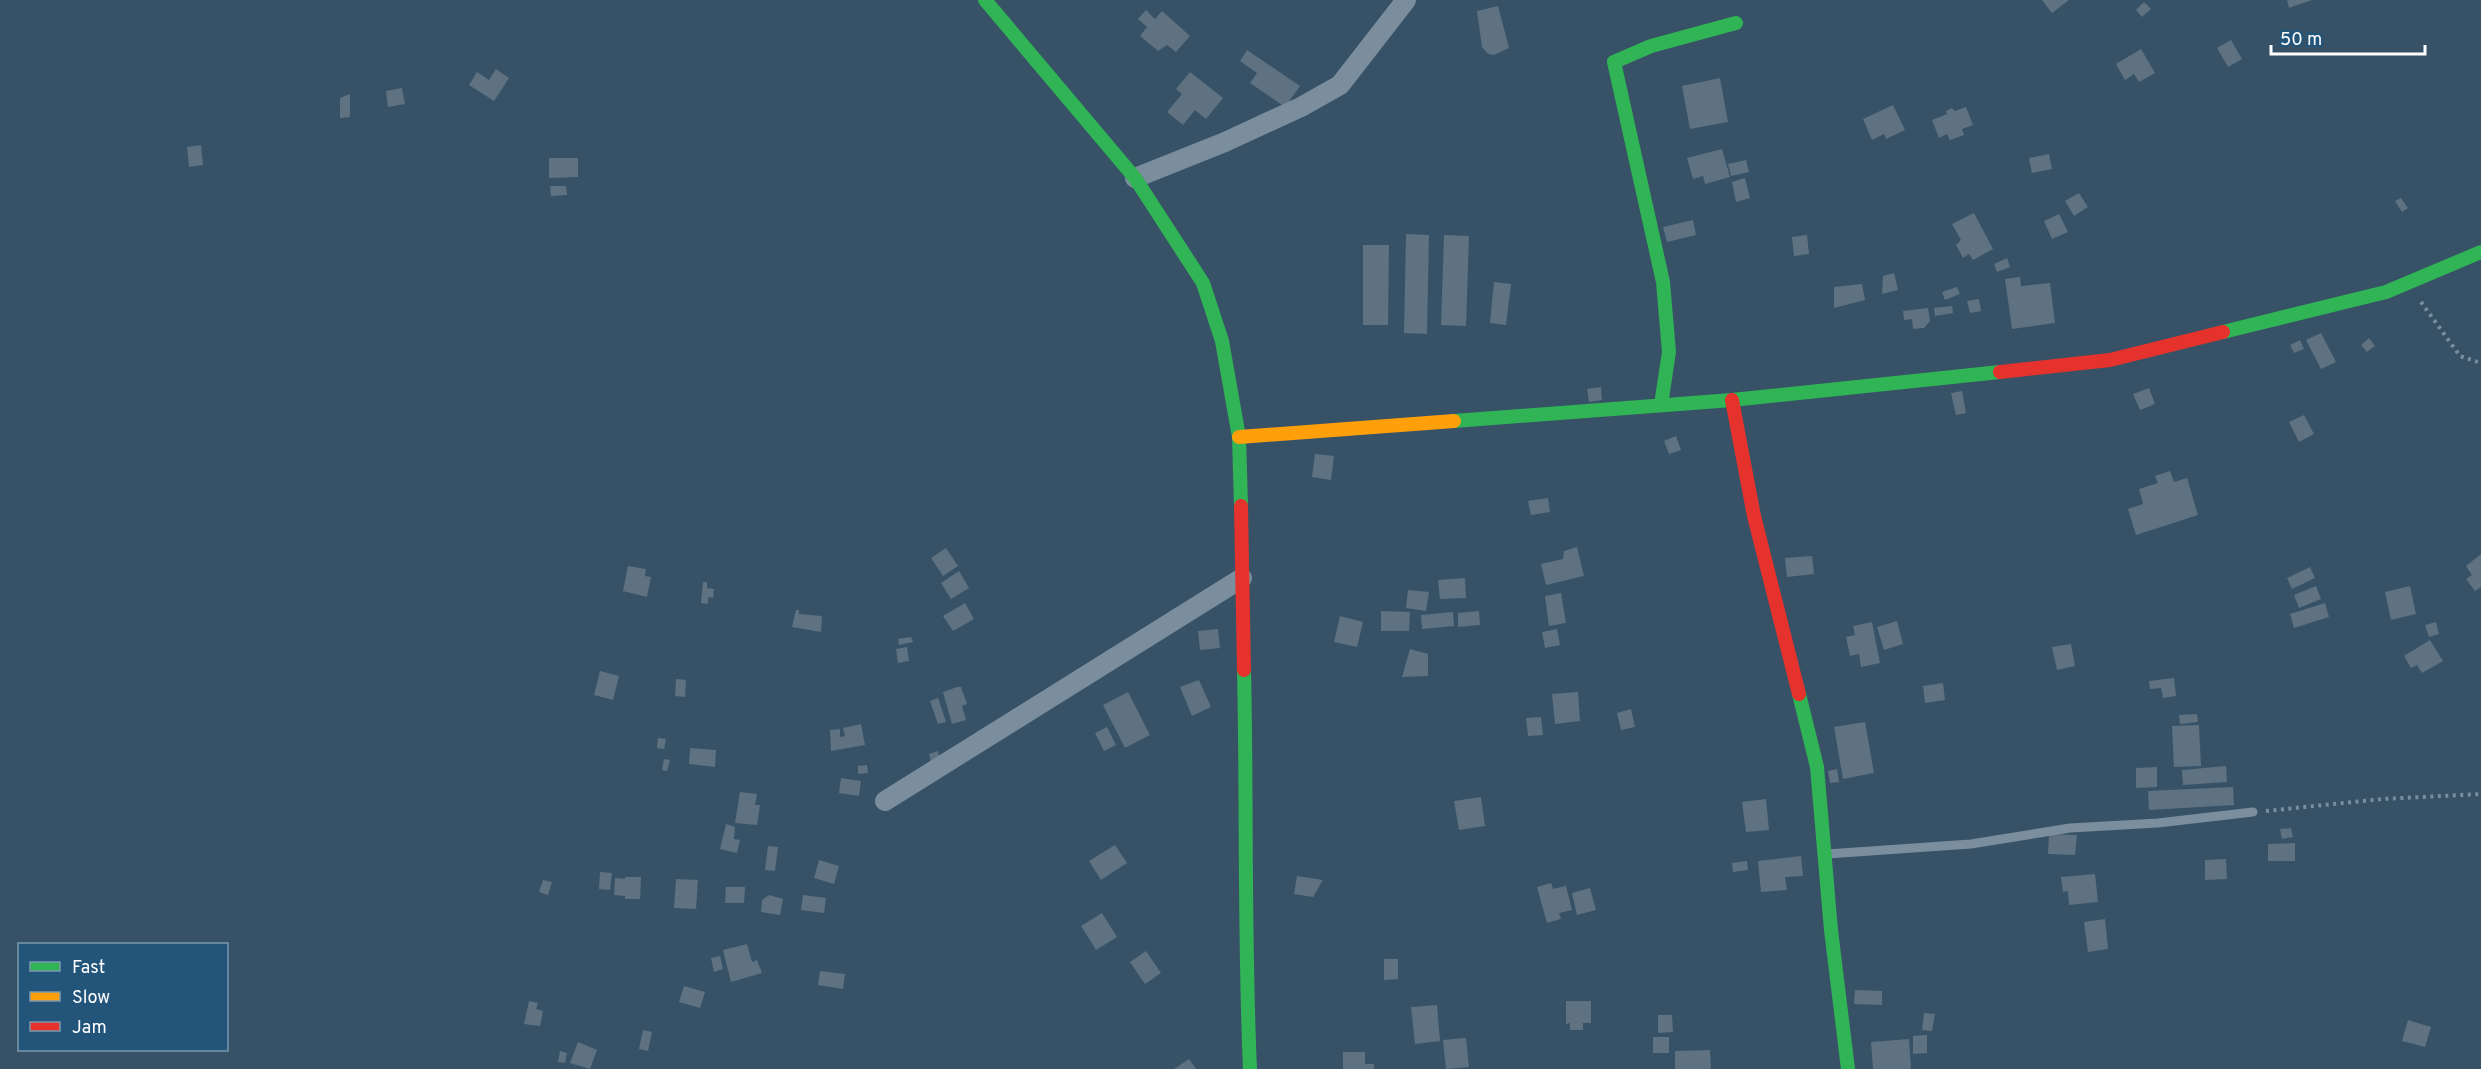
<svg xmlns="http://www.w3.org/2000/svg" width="2481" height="1069" viewBox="0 0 2481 1069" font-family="Overpass,sans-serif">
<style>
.building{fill:#5e7281}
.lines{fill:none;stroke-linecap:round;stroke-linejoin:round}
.path{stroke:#7b8e9d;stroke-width:4;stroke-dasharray:3 4.5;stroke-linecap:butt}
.lane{stroke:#7b8e9d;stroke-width:9}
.street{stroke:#7b8e9d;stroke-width:20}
.fast{stroke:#30b455;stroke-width:14}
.slow{stroke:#ff9f0a;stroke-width:14}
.jam{stroke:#e5322d;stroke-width:14}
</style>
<rect width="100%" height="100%" fill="#375266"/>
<path class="building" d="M 2042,0 L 2069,0 L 2052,13 Z
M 2287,0 L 2312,0 L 2289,8 Z
M 2144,2 L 2151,9 L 2142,17 L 2136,10 Z
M 1498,6 L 1509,48 L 1494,55 L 1488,54 L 1482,47 L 1477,11 Z
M 1146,10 L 1155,19 L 1162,11 L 1190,36 L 1176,52 L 1167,45 L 1158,51 L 1140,36 L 1147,27 L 1138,19 Z
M 2231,40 L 2242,59 L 2228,67 L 2217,48 Z
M 2141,49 L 2155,73 L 2139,82 L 2134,74 L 2125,80 L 2116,64 Z
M 1247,50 L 1300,86 L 1285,107 L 1250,83 L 1257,73 L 1240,61 Z
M 496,69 L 509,78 L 494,101 L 469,85 L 477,72 L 489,80 Z
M 1190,72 L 1223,98 L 1206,119 L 1195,110 L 1183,125 L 1167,112 L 1182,94 L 1176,89 Z
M 1720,78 L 1728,122 L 1690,129 L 1682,86 Z
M 402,88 L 405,104 L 388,107 L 386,91 Z
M 350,94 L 350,117 L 340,118 L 340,98 Z
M 1893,105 L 1905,130 L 1886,139 L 1884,134 L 1872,140 L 1863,119 Z
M 1966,107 L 1973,125 L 1962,129 L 1964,135 L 1950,140 L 1947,134 L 1939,138 L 1932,120 L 1947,114 L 1946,111 L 1952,108 L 1955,111 Z
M 201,145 L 203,165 L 189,167 L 187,147 Z
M 1722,149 L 1730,177 L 1705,184 L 1703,176 L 1693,179 L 1687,158 Z
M 2049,154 L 2052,169 L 2032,173 L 2029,158 Z
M 549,158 L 578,158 L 578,177 L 549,178 Z
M 1746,160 L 1749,172 L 1731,176 L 1728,164 Z
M 1745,178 L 1750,198 L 1736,202 L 1732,182 Z
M 550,186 L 566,186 L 567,195 L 551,196 Z
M 2079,193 L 2088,207 L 2074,216 L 2065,201 Z
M 2401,198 L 2408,208 L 2402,212 L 2395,201 Z
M 1974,213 L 1993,249 L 1973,260 L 1969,254 L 1963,258 L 1956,245 L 1961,240 L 1952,224 Z
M 2059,214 L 2068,232 L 2052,239 L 2044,221 Z
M 1693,220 L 1696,235 L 1667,242 L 1663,227 Z
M 1406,234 L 1429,235 L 1427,334 L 1404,333 Z
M 1444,235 L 1469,236 L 1466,326 L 1441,325 Z
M 1807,235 L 1809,254 L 1794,256 L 1792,237 Z
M 1363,245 L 1389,245 L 1388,325 L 1363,325 Z
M 2007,258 L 2010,267 L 1997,272 L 1994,264 Z
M 1894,273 L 1898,290 L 1882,294 L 1883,276 Z
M 2020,277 L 2021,286 L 2050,283 L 2055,323 L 2012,329 L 2005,279 Z
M 1494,282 L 1511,284 L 1506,325 L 1490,323 Z
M 1862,284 L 1865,300 L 1834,308 L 1834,287 Z
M 1957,287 L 1960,294 L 1945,300 L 1942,292 Z
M 1979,299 L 1981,311 L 1970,313 L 1967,301 Z
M 1952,306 L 1953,313 L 1935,316 L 1934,308 Z
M 1928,308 L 1930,321 L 1924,328 L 1913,329 L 1912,319 L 1904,320 L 1903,311 Z
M 2321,333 L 2336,362 L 2321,369 L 2306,340 Z
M 2369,338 L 2375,346 L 2367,352 L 2361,345 Z
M 2300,340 L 2304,349 L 2294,353 L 2290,345 Z
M 1601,387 L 1602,400 L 1589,402 L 1587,389 Z
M 2149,388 L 2155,404 L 2140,410 L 2133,394 Z
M 1962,391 L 1966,413 L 1956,415 L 1951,393 Z
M 2304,415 L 2314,434 L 2299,442 L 2289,422 Z
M 1676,436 L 1681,450 L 1669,454 L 1664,441 Z
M 1315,454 L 1334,456 L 1331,480 L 1312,477 Z
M 2170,471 L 2174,482 L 2187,478 L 2198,515 L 2136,535 L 2128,509 L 2143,504 L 2139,489 L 2158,483 L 2155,476 Z
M 1548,498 L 1550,512 L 1531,515 L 1528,501 Z
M 1577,547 L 1584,576 L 1546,585 L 1541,564 L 1563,559 L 1564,551 Z
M 946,548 L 958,566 L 943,576 L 931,558 Z
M 2481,554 L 2481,587 L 2475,591 L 2466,579 L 2472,575 L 2466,566 Z
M 1812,556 L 1814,574 L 1787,577 L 1785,558 Z
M 628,566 L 646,569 L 645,576 L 651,577 L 647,597 L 623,591 Z
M 2310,567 L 2315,578 L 2292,589 L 2287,578 Z
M 959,571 L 969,588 L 951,599 L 941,583 Z
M 1465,578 L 1466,598 L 1440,599 L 1438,580 Z
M 703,582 L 707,582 L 707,588 L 714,589 L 713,598 L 708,597 L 708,604 L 701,603 Z
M 2316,586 L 2321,599 L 2299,608 L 2294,595 Z
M 2410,586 L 2416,614 L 2391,620 L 2385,592 Z
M 1408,590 L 1429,592 L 1426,611 L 1406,608 Z
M 1561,593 L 1566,623 L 1549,626 L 1545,596 Z
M 965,603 L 974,619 L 953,631 L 943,616 Z
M 2325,603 L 2329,617 L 2294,628 L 2290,614 Z
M 796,610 L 799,610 L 799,614 L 822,616 L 821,632 L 792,627 Z
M 1381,611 L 1410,612 L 1409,631 L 1381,631 Z
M 1479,611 L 1480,625 L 1458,627 L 1458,613 Z
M 1453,612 L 1454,626 L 1422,629 L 1421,615 Z
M 1340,616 L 1363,622 L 1357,647 L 1334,642 Z
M 1897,621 L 1903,644 L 1884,650 L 1877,627 Z
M 1872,622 L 1880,663 L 1861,667 L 1859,654 L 1850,656 L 1846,637 L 1855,635 L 1853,626 Z
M 2436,622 L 2439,634 L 2429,637 L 2425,625 Z
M 1218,629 L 1220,648 L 1200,650 L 1198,631 Z
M 1557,629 L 1560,645 L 1545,648 L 1542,632 Z
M 911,637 L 913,642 L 899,645 L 898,639 Z
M 2430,640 L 2443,661 L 2422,673 L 2417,665 L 2411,668 L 2404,656 Z
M 2071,644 L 2075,666 L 2057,670 L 2052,647 Z
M 907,647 L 909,661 L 898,663 L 896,649 Z
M 1410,649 L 1428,654 L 1428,676 L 1402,677 Z
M 600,671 L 619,676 L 613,700 L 594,695 Z
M 2174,678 L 2176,696 L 2163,698 L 2161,688 L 2150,689 L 2149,681 Z
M 676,679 L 686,680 L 685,697 L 675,696 Z
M 1199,680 L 1211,707 L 1192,716 L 1180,687 Z
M 1943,683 L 1945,700 L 1925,703 L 1923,686 Z
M 957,687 L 961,687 L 967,704 L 962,706 L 966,720 L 952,724 L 943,692 Z
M 1128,692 L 1150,735 L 1125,748 L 1103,705 Z
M 1578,692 L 1580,721 L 1555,724 L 1552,694 Z
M 938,698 L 946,722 L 938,724 L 930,701 Z
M 1631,709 L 1635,727 L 1621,730 L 1617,713 Z
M 2197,714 L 2198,722 L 2180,724 L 2179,715 Z
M 1541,717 L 1543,735 L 1528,736 L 1526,718 Z
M 1865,722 L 1874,773 L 1843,779 L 1834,727 Z
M 861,724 L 865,745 L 831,751 L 830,730 L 840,729 L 840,737 L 845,736 L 843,728 Z
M 2199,725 L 2201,766 L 2174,767 L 2172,726 Z
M 1107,727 L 1116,745 L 1104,751 L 1095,733 Z
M 658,738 L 666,739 L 664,749 L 657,748 Z
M 690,748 L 716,750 L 715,767 L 689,764 Z
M 938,751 L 940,760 L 931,762 L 929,754 Z
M 664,759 L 670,760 L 667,771 L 662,770 Z
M 867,765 L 868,773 L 858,774 L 858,766 Z
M 2226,766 L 2227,782 L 2183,785 L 2182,770 Z
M 2157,767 L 2157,787 L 2136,788 L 2136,768 Z
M 1837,769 L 1839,782 L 1830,783 L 1828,771 Z
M 841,778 L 861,781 L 859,796 L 839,793 Z
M 2233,787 L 2234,805 L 2149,810 L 2148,791 Z
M 740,792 L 757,794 L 755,805 L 760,805 L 757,825 L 735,823 Z
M 1481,797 L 1485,826 L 1459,830 L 1454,801 Z
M 1766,799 L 1769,830 L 1746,832 L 1742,802 Z
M 726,824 L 735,827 L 734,839 L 740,840 L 737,853 L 720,849 Z
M 2291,828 L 2293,837 L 2282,839 L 2280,829 Z
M 2049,834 L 2077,835 L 2075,855 L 2048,854 Z
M 2295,843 L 2295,861 L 2268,861 L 2268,844 Z
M 1115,845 L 1127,863 L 1101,880 L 1089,861 Z
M 768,846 L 778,847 L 775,871 L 765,870 Z
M 1801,856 L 1803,876 L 1785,877 L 1787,890 L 1761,892 L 1758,861 Z
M 2226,859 L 2227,879 L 2205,880 L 2205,860 Z
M 819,860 L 839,866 L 834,884 L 814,878 Z
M 1747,861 L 1748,870 L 1733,872 L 1732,863 Z
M 600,872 L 612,873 L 610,890 L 599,889 Z
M 2095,874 L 2098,902 L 2069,905 L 2068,891 L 2063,892 L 2061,877 Z
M 1297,876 L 1323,880 L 1313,897 L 1294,894 Z
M 625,877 L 641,877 L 640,899 L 625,899 L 625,896 L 614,895 L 615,878 L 625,879 Z
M 676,879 L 698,880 L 696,909 L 674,908 Z
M 543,880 L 552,882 L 548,895 L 539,892 Z
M 1551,883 L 1553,889 L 1566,886 L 1572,910 L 1559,913 L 1561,919 L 1547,923 L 1537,887 Z
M 726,887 L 745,887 L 744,903 L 725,903 Z
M 1590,888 L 1596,910 L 1577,915 L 1572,893 Z
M 769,895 L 783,899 L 780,915 L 761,912 L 762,900 Z
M 803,895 L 826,898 L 824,913 L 801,910 Z
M 1102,913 L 1117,937 L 1096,950 L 1081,926 Z
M 2105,919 L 2108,949 L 2088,952 L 2084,922 Z
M 747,944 L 752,962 L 757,960 L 762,973 L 731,982 L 723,950 Z
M 1146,951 L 1161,973 L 1145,984 L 1130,962 Z
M 720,956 L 723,969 L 714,972 L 711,958 Z
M 1384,959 L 1398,959 L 1398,979 L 1384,980 Z
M 820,971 L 845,974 L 843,989 L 818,985 Z
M 684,986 L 705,992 L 700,1008 L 679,1002 Z
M 1855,990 L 1882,991 L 1882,1005 L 1854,1004 Z
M 529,1001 L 538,1003 L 536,1009 L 543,1011 L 540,1026 L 524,1024 Z
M 1566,1001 L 1591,1001 L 1591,1023 L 1583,1023 L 1583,1030 L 1570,1030 L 1570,1023 L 1566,1024 Z
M 1437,1005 L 1440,1041 L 1415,1044 L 1411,1007 Z
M 1924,1013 L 1935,1014 L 1932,1031 L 1922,1030 Z
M 1658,1015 L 1672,1015 L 1673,1032 L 1658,1033 Z
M 2408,1020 L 2431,1027 L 2425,1047 L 2402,1041 Z
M 643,1030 L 652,1032 L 648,1051 L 639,1049 Z
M 1927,1035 L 1927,1053 L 1913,1054 L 1913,1036 Z
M 1653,1037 L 1669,1037 L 1669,1053 L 1653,1053 Z
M 1466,1038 L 1469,1067 L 1446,1069 L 1443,1040 Z
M 1909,1039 L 1911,1069 L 1873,1069 L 1871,1042 Z
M 578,1042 L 597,1050 L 590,1069 L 570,1063 Z
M 1710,1050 L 1711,1069 L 1675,1069 L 1675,1051 Z
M 560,1051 L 567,1053 L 565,1063 L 558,1062 Z
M 1343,1052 L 1365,1052 L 1365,1064 L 1374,1064 L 1374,1069 L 1343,1069 Z
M 1189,1059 L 1196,1069 L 1174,1069 Z"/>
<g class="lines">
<path class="path" d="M 2421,302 L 2460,356 L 2481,363
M 2266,811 L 2382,799 L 2481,794"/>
<path class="lane" d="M 1827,854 L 1971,844 L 2070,828 L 2158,823 L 2253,812"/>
<path class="street" d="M 1135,178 L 1225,142 L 1301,107 L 1340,85 L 1406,0
M 885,801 L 1242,578"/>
<path class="fast" d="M 985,0 L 1135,178 L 1203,283 L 1222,341 L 1239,437 L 1241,506
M 2223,332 L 2386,292 L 2481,252
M 1661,405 L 1669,352 L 1663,282 L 1614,62 L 1651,46 L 1736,23
M 1454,421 L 1732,400 L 2000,372
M 1244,670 C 1247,803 1244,936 1250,1069
M 1799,694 L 1817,767 L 1831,930 L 1848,1069"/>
<path class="slow" d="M 1239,437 L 1454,421"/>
<path class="jam" d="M 2000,372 L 2110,360 L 2223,332
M 1732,400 L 1754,516 L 1799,694
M 1241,506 L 1244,670"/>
</g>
<rect x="18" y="943" width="210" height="108" fill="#23557a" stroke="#7b99af" stroke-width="1.5"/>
<rect x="30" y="962" width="30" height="9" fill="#30b455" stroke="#7b99af" stroke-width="1.5"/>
<text x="72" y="973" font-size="18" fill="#ffffff">Fast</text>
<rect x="30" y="992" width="30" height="9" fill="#ff9f0a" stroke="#7b99af" stroke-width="1.5"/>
<text x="72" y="1003" font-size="18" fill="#ffffff">Slow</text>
<rect x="30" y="1022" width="30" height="9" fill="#e5322d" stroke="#7b99af" stroke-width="1.5"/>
<text x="72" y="1033" font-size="18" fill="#ffffff">Jam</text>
<path d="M2271 45v9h154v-9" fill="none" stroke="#ffffff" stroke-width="3"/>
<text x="2280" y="45" font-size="18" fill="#ffffff" stroke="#23557a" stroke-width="4.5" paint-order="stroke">50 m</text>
</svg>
